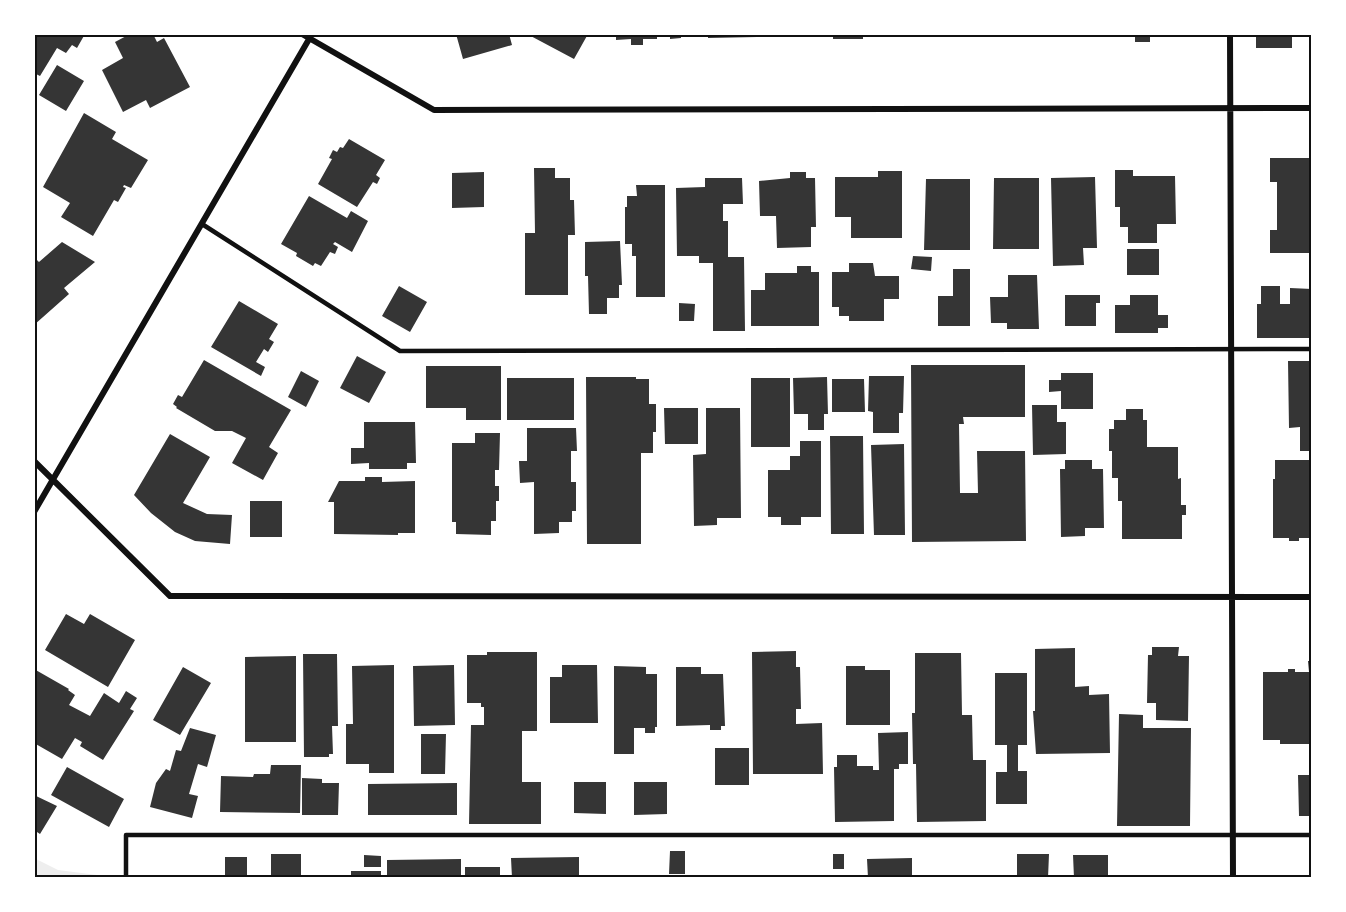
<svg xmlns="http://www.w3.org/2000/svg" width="1346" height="912" viewBox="0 0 1346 912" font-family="'Nunito Sans',sans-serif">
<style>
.green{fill:#eee}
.building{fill:#353535}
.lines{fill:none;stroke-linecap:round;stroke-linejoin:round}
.service{stroke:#111;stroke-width:4.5}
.minor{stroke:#111;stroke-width:6}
.neatline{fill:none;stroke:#111;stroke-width:2}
</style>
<rect width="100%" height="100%" fill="#fff"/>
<path class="green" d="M 34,858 L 58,870 L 113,877 L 35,877 Z"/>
<path class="building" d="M 34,34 L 85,34 L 77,48 L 72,45 L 66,53 L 57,48 L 40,76 L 34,73 Z
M 130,34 L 153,34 L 157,42 L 164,38 L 190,87 L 150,108 L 146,100 L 123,112 L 102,70 L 123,58 L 115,42 Z
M 456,34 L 509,34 L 512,45 L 463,59 Z
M 527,34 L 588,34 L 574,59 Z
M 616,34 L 657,34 L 657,39 L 643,39 L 643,45 L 631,45 L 631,39 L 616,40 Z
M 670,34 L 681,34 L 681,38 L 670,39 Z
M 708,34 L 757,34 L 757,37 L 708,38 Z
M 833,34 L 863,34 L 863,39 L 833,39 Z
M 885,34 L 939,34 L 939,37 L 885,37 Z
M 1135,34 L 1150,34 L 1150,42 L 1135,42 Z
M 1256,34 L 1292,34 L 1292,48 L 1256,48 Z
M 57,65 L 84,81 L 66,111 L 39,95 Z
M 84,113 L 116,132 L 112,139 L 148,160 L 131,188 L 124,185 L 123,187 L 126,188 L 118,202 L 114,200 L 93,236 L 61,217 L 70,203 L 43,187 Z
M 349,139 L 385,160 L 376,175 L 380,178 L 377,184 L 373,182 L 357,207 L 318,184 L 332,159 L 329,158 L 333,150 L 337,152 L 340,147 L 343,148 Z
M 1270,158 L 1312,158 L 1312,253 L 1270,253 L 1270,230 L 1277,230 L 1277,182 L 1270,182 Z
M 534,168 L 555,168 L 555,178 L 570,178 L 570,200 L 574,200 L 575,235 L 568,235 L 568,295 L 525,295 L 525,233 L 535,233 Z
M 1115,170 L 1133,170 L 1133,176 L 1175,176 L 1176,224 L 1157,224 L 1157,243 L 1128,243 L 1128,227 L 1120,227 L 1120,207 L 1115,207 Z
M 878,171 L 902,171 L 902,238 L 851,238 L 851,217 L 835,217 L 835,177 L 878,177 Z
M 484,172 L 484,207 L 452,208 L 452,173 Z
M 790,172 L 806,172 L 806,178 L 815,178 L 816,227 L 811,227 L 811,247 L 777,248 L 776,216 L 760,216 L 759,181 L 790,178 Z
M 1095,177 L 1097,248 L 1083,248 L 1084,265 L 1053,266 L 1051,178 Z
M 705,178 L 742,178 L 743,204 L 723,204 L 723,221 L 728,221 L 728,257 L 744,257 L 745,331 L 713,331 L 713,263 L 699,263 L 699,256 L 677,256 L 676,188 L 705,187 Z
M 994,178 L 1039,178 L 1039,249 L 993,249 Z
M 926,179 L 970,179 L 970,250 L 924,250 Z
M 636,185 L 665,185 L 665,297 L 636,297 L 636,256 L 632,256 L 632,244 L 625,244 L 625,207 L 627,207 L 627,196 L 637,196 Z
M 309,196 L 347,218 L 351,211 L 368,221 L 352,252 L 335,242 L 333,244 L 338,247 L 335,254 L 330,252 L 321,266 L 315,263 L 313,266 L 296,256 L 297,253 L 281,244 Z
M 620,241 L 622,285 L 619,285 L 619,298 L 607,298 L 607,314 L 589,314 L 588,276 L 585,276 L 585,242 Z
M 62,242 L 95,262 L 64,288 L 69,294 L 34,325 L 34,257 L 39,262 Z
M 1127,249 L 1159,249 L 1159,275 L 1127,275 Z
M 913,256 L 932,257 L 931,271 L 911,269 Z
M 849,263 L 873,263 L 875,276 L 899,276 L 899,299 L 884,299 L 884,321 L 849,321 L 849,316 L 839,316 L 839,307 L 832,307 L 832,272 L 849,272 Z
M 797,266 L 811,266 L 811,272 L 819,272 L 819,326 L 751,326 L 751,290 L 765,290 L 765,273 L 797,273 Z
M 953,269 L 970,269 L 970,326 L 938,326 L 938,296 L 953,296 Z
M 1008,275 L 1037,275 L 1039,329 L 1007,329 L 1007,323 L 991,323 L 990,297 L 1008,297 Z
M 399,286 L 427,302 L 410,332 L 382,316 Z
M 1261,286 L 1280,286 L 1280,304 L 1290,304 L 1290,288 L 1312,289 L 1312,338 L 1257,338 L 1257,304 L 1261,304 Z
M 1065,295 L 1100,295 L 1100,303 L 1096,303 L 1096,326 L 1065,326 Z
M 1130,295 L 1158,295 L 1158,315 L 1168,315 L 1168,328 L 1158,328 L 1158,333 L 1115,333 L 1115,305 L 1130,305 Z
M 239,301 L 278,324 L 269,339 L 274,342 L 268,352 L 264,349 L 256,362 L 265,367 L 261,376 L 211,347 Z
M 679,303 L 695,304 L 694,321 L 679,321 Z
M 357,356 L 386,372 L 369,403 L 340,388 Z
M 204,360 L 291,410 L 269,447 L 278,453 L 263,480 L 232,463 L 246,438 L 232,431 L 215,431 L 176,408 L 177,407 L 173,404 L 178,395 L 182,397 Z
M 1288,361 L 1312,361 L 1312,451 L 1300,451 L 1300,427 L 1289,428 Z
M 911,365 L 1025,365 L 1025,417 L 963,417 L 964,424 L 959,424 L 960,493 L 978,493 L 977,451 L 1025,451 L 1026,541 L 912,542 Z
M 426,366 L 501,366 L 501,420 L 466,420 L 466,408 L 426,408 Z
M 301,371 L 319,381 L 306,407 L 288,397 Z
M 1061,373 L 1093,373 L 1093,409 L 1061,409 L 1061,391 L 1049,392 L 1049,380 L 1061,380 Z
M 869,376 L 904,376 L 903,413 L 899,413 L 899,433 L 873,433 L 873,412 L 868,411 Z
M 586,377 L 636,377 L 636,379 L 649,379 L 649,404 L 656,404 L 656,432 L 653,432 L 653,453 L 641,453 L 641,544 L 587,544 Z
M 827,377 L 828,414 L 824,414 L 824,430 L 808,430 L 808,414 L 794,414 L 793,378 Z
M 507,378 L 574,378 L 574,420 L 507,420 Z
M 751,378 L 790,378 L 790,447 L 751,447 Z
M 832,379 L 864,379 L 865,412 L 832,412 Z
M 1032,405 L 1057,405 L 1057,422 L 1066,422 L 1066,454 L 1033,455 Z
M 664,408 L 698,408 L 698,444 L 665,444 Z
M 706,408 L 740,408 L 741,518 L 717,518 L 717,525 L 694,526 L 693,455 L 706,454 Z
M 1126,409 L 1143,409 L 1143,420 L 1147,420 L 1147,447 L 1178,447 L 1178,479 L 1181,478 L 1181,505 L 1186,505 L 1186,515 L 1182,515 L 1182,539 L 1122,539 L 1122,501 L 1118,501 L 1118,478 L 1112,478 L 1112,451 L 1109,451 L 1109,429 L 1114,429 L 1114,420 L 1126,420 Z
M 364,422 L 415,422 L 416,463 L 407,463 L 407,469 L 369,469 L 369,463 L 351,464 L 351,448 L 364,448 Z
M 527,428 L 576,428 L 577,451 L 571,451 L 571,482 L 576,482 L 576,511 L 572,511 L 572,522 L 559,522 L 559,533 L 534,534 L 534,482 L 520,483 L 519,461 L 527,461 Z
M 475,433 L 500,433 L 499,470 L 495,470 L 495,486 L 499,486 L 499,501 L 496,501 L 496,521 L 491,521 L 491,535 L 456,534 L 456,522 L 452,522 L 452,443 L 475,443 Z
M 170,434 L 210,457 L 183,503 L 207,514 L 232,515 L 230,544 L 195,541 L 175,532 L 151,513 L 134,495 Z
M 830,436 L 863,436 L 864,534 L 831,534 Z
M 800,441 L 821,441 L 821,517 L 801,517 L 801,525 L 781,525 L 781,517 L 768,517 L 768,470 L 790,470 L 790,456 L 800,456 Z
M 904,444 L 905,535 L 874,535 L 871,445 Z
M 1065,460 L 1092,460 L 1092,469 L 1103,469 L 1104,528 L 1085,528 L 1085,536 L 1061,537 L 1060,469 L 1065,469 Z
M 1275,460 L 1312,460 L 1312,538 L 1299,538 L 1299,541 L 1289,541 L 1289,538 L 1273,538 L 1273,479 L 1275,479 Z
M 365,477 L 382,477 L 382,482 L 415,481 L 415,533 L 398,533 L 398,535 L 334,534 L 334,502 L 328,502 L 339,481 L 365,481 Z
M 250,501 L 282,501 L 282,537 L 250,537 Z
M 66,614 L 84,624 L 90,614 L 135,640 L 108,687 L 45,650 Z
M 1152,647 L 1179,647 L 1178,656 L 1189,656 L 1188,721 L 1156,720 L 1156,703 L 1147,703 L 1148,655 L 1152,655 Z
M 1075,648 L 1075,687 L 1089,686 L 1089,695 L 1109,694 L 1110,753 L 1036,754 L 1033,711 L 1035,711 L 1035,649 Z
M 796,651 L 796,667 L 800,667 L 801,709 L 796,709 L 796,724 L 822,723 L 823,774 L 753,774 L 752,652 Z
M 487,652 L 537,652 L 537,731 L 522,731 L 522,782 L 541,782 L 541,824 L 469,824 L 471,725 L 484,725 L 484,707 L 481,707 L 481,703 L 467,703 L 467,655 L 487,655 Z
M 915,653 L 961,653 L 962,715 L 972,715 L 973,760 L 986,760 L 986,821 L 917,822 L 916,764 L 913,764 L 912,713 L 915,713 Z
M 303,654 L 337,654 L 338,726 L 332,726 L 333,754 L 329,754 L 329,757 L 304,757 Z
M 296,656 L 296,742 L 245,742 L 245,657 Z
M 1308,661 L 1312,661 L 1312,744 L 1280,744 L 1280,740 L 1263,740 L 1263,672 L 1288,672 L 1288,669 L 1295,669 L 1295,672 L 1309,672 Z
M 394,665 L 394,773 L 369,773 L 369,764 L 346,764 L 346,724 L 353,724 L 352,666 Z
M 454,665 L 455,725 L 414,726 L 413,666 Z
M 562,665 L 597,665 L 598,723 L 550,723 L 550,677 L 562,677 Z
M 614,666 L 646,667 L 646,674 L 657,674 L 657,727 L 655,727 L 655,733 L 645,733 L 645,728 L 634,728 L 634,754 L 614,754 Z
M 846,666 L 865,666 L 865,670 L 890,670 L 890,725 L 846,725 Z
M 183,667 L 211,683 L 180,735 L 153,720 Z
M 676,667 L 701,667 L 701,674 L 723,674 L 725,726 L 721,726 L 721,730 L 710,730 L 710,725 L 676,726 Z
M 34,669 L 69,689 L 68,690 L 75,695 L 69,705 L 90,716 L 104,693 L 119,703 L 126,691 L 137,698 L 130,709 L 134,711 L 103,760 L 80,746 L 82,742 L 75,738 L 62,759 L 34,743 Z
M 995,673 L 1027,673 L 1027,745 L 1018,745 L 1018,771 L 1027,771 L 1027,804 L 996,804 L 996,772 L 1007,772 L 1007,745 L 995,745 Z
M 1119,714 L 1143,715 L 1143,728 L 1191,728 L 1190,826 L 1117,826 Z
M 190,728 L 216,735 L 207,767 L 198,764 L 189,794 L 198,796 L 192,818 L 150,807 L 156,783 L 166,769 L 170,771 L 176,750 L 181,751 Z
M 908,732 L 908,764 L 899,764 L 899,769 L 894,769 L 894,821 L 835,822 L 834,767 L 837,767 L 837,755 L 857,755 L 857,766 L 873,766 L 873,770 L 879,770 L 878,733 Z
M 421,734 L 446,734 L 445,774 L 421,774 Z
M 715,748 L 749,748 L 749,785 L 715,785 Z
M 271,765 L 301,765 L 300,813 L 220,812 L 221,776 L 253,777 L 254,774 L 270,774 Z
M 67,767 L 124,799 L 109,827 L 51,795 Z
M 1298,775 L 1312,775 L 1312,816 L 1299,816 Z
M 302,778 L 322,779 L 322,783 L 339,783 L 338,815 L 302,815 Z
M 574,782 L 606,782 L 606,814 L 574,813 Z
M 634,782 L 667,782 L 667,814 L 634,815 Z
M 457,783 L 457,815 L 368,815 L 368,784 Z
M 34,795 L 57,806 L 40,834 L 34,830 Z
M 670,851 L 685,851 L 685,874 L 669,874 Z
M 271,854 L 301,854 L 301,878 L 271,878 Z
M 833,854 L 844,854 L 844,869 L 833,869 Z
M 1017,854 L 1049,854 L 1048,878 L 1017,878 Z
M 364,855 L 381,856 L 381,867 L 364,867 Z
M 1073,855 L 1108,855 L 1108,878 L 1074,878 Z
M 225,857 L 247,857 L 247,878 L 225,878 Z
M 579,857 L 579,878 L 512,878 L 511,858 Z
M 912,858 L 912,878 L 868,878 L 867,859 Z
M 461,859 L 461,878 L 387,878 L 387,860 Z
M 465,867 L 500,867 L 500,878 L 465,878 Z
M 351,871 L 381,871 L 381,878 L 351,878 Z
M 643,875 L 664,875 L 664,878 L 643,878 Z"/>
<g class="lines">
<path class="service" d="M 202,224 L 400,351 L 1312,349
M 126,878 L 126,835 L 1312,835"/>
<path class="minor" d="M 302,34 L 434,110 L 1312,108
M 1230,34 L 1233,878
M 34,461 L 170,596 L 1312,597
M 34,512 L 312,34"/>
</g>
<rect width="1346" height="912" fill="none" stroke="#ffffff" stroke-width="72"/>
<rect x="36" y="36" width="1274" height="840" class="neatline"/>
</svg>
